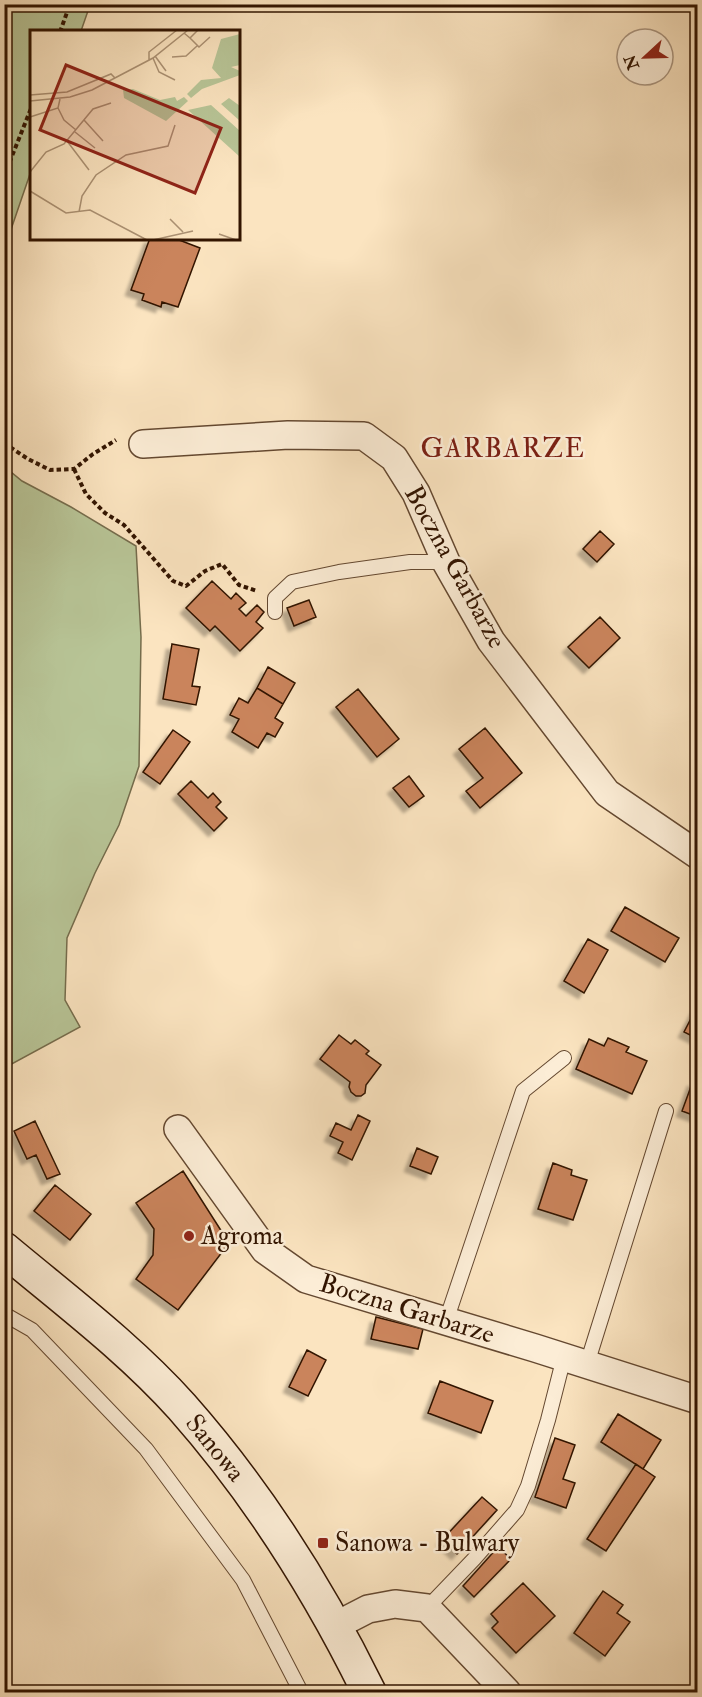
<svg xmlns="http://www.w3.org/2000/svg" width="702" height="1697" viewBox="0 0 702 1697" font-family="'IM FELL Double Pica',serif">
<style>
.green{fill:#b8c597;stroke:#756c4c;stroke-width:1.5}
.building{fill:#ca845b;stroke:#321400;stroke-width:1.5;filter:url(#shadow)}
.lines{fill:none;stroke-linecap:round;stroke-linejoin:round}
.lane-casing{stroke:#644830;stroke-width:16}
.street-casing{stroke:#644830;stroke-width:30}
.secondary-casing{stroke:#321400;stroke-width:36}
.path{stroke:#321400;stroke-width:4;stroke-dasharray:4.5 3;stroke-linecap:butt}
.lane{stroke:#fcedd6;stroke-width:14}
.street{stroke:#fcedd6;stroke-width:27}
.secondary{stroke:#fcedd6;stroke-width:33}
.poi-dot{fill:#8f2418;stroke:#fcedd6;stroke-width:2}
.labels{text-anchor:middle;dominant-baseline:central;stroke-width:5;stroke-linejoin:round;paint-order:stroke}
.street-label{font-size:26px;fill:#321400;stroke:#fcedd6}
.poi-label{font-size:26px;fill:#321400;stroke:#fcedd6;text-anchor:start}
.neighbourhood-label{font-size:27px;letter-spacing:1.5px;fill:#7a1f14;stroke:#fcedd6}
.inset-road{fill:none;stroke:#ab9173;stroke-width:1.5}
.view{fill:#8f2418;fill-opacity:0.15;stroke:#8f2418;stroke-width:3}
.inset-edge{fill:none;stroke:#321400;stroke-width:3}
</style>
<defs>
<filter id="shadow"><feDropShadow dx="-5.5" dy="5.5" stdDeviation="1.5" flood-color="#0004"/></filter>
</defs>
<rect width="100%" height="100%" fill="#fbe4c0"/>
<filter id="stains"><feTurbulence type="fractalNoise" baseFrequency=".00333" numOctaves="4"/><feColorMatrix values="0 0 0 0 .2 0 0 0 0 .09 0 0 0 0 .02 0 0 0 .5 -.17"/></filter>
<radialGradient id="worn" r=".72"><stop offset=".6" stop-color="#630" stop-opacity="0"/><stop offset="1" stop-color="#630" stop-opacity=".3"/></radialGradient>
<path class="green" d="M 5,4 L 90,5 L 81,31 L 32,32 L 31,171 L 5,247 Z
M 5,467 L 22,481 L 71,507 L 136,546 L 141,637 L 139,766 L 119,825 L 95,873 L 67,938 L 65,1000 L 80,1027 L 8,1066 L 4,1059 Z"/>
<path class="building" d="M 150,238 L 174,238 L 200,248 L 178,307 L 162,302 L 161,307 L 142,300 L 144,294 L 131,290 Z
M 600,531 L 614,544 L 597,562 L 583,549 Z
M 212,581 L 231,599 L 236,593 L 246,603 L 239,609 L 246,616 L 257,605 L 264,612 L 256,622 L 263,628 L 240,651 L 215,626 L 210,631 L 186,608 Z
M 309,600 L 316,617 L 294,626 L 287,608 Z
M 600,617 L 620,638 L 589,668 L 568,647 Z
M 172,644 L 199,649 L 192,686 L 200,687 L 196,705 L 163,699 Z
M 268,667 L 295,683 L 283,704 L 257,688 Z
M 257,688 L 283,704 L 275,718 L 283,723 L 275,737 L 267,733 L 258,748 L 232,732 L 239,719 L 230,715 L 239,698 L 248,703 Z
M 358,689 L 399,739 L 377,757 L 336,707 Z
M 485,728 L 522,773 L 480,808 L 466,791 L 483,778 L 459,749 Z
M 173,730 L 190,742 L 160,784 L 143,772 Z
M 409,776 L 424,796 L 409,807 L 393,788 Z
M 191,781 L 208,798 L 213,793 L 221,802 L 216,807 L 227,818 L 214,831 L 178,794 Z
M 625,907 L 679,938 L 665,962 L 611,931 Z
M 588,939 L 608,950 L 584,993 L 564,981 Z
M 698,1005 L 698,1039 L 684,1032 Z
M 339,1035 L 351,1044 L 355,1040 L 369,1051 L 366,1054 L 381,1065 L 366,1085 L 365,1093 L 361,1096 L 356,1096 L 351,1092 L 349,1087 L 350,1082 L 320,1059 Z
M 608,1038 L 629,1047 L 626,1052 L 647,1061 L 632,1094 L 576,1069 L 589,1039 L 604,1046 Z
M 693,1081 L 698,1083 L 698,1117 L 682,1111 Z
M 358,1115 L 370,1121 L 352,1160 L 338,1153 L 343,1142 L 330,1136 L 336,1123 L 351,1130 Z
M 35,1121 L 60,1174 L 47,1179 L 36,1155 L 27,1159 L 14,1131 Z
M 417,1148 L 438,1157 L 431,1174 L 410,1166 Z
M 553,1163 L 572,1170 L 571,1175 L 587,1180 L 573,1220 L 538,1209 Z
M 183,1171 L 229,1243 L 178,1310 L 136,1279 L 153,1255 L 154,1229 L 136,1203 Z
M 55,1185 L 91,1214 L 70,1240 L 34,1211 Z
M 376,1317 L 423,1329 L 418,1349 L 371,1339 Z
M 307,1350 L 326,1360 L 308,1396 L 289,1387 Z
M 440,1381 L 493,1401 L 481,1433 L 428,1413 Z
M 618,1414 L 661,1440 L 643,1469 L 601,1442 Z
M 555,1438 L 575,1445 L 563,1479 L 575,1483 L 566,1508 L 535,1497 Z
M 636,1464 L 655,1477 L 606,1551 L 587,1539 Z
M 482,1497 L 497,1510 L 457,1554 L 442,1540 Z
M 498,1547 L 511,1559 L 474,1597 L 463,1586 Z
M 523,1583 L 555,1616 L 516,1653 L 492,1628 L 498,1622 L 491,1614 Z
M 603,1591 L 623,1605 L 617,1613 L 630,1622 L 605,1656 L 574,1633 Z"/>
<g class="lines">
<defs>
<path id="lane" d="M 275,612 L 275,598 L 292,582 L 339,572 L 410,562 L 446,562
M 4,1314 L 32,1330 L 146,1449 L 243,1580 L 301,1692
M 446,1321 L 523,1091 L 564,1058
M 587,1364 L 666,1111
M 427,1608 L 474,1559 L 517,1510 L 528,1486 L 548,1420 L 564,1357"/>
<path id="street" d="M 143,444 L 288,435 L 364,436 L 394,458 L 416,493 L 446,562 L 491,641 L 607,793 L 698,855
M 178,1129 L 265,1250 L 306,1279 L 535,1348 L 698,1400
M 335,1626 L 368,1609 L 395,1604 L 427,1608 L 507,1692"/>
<path id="secondary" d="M 4,1249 C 65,1300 129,1348 182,1407 C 257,1492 319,1590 369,1692"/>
</defs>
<use href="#lane" class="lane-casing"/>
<use href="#street" class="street-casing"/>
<use href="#secondary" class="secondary-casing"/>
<path class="path" d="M 60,32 L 70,4
M 4,176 L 32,106
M 4,443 L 28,459 L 50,470 L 74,469 L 93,454 L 116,440
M 74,469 L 86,494 L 105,513 L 124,525 L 173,581 L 186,586 L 205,571 L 222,564 L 239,585 L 257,591"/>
<use href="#lane" class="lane"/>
<use href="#street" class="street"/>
<use href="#secondary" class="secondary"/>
</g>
<g class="poi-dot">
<circle cx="189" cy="1236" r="6"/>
<rect x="317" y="1537" width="12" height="12" rx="3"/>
</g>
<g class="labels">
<g class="street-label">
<text transform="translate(455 567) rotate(61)">Boczna Garbarze</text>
<text transform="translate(407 1309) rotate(17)">Boczna Garbarze</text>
<text transform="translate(215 1448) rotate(51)">Sanowa</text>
</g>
<g class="poi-label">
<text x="201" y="1236">Agroma</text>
<text x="335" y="1543">Sanowa - Bulwary</text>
</g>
<g class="neighbourhood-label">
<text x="503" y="448">GARBARZE</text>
</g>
</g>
<g transform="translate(30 30)">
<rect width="210" height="210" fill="#fbe4c0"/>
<path d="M 210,4 L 210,35 L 201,37 L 210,41 L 210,45 L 172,59 L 161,68 L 157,64 L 171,50 L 191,48 L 182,38 L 191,9 ZM 103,59 L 130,70 L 145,67 L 147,71 L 154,67 L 158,71 L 136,91 L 94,68 L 93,60 ZM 199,68 L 210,76 L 210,91 L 191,74 ZM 181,75 L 210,101 L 210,127 L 158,80 Z" fill="#b8c597"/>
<path class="inset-road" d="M 154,3 L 160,8 L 168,0M 160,8 L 169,17 L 180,7M 125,26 L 136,41M 142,27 L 156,26 L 167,16M 123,28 L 129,42 L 145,50M 119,30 L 119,22 L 147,0M 0,65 L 37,62 L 81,44 L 85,48M 0,71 L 40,67 L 62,60 L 123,28 L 158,0M 28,78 L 34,90 L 46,100M 0,87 L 28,78 L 30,69M 54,90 L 73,111M 45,102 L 65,118M 37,111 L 59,140M 0,142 L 16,122 L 34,114 L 63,79 L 81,73M 0,161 L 36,183 L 60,180 L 117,210M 49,182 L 52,166 L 66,145 L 96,125 L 138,116 L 145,95M 140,189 L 153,202M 189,204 L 206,210M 123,210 L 163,201"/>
<path class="view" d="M 36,35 L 191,98 L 165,163 L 10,100 Z"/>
<rect width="210" height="210" class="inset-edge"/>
</g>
<rect width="702" height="1697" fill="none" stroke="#fbe4c0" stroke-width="24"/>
<rect x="6" y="6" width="690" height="1685" fill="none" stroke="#321400" stroke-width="3"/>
<rect x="12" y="12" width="678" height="1673" fill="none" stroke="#321400" stroke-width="1.5"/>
<g transform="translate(645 57) rotate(248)"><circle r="28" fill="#fcedd6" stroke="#ab9680" stroke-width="1.5"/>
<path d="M0-4.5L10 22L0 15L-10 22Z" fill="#8f2418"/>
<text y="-9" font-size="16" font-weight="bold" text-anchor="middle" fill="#321400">N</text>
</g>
<rect width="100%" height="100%" filter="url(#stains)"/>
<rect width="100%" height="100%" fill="url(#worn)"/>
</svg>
